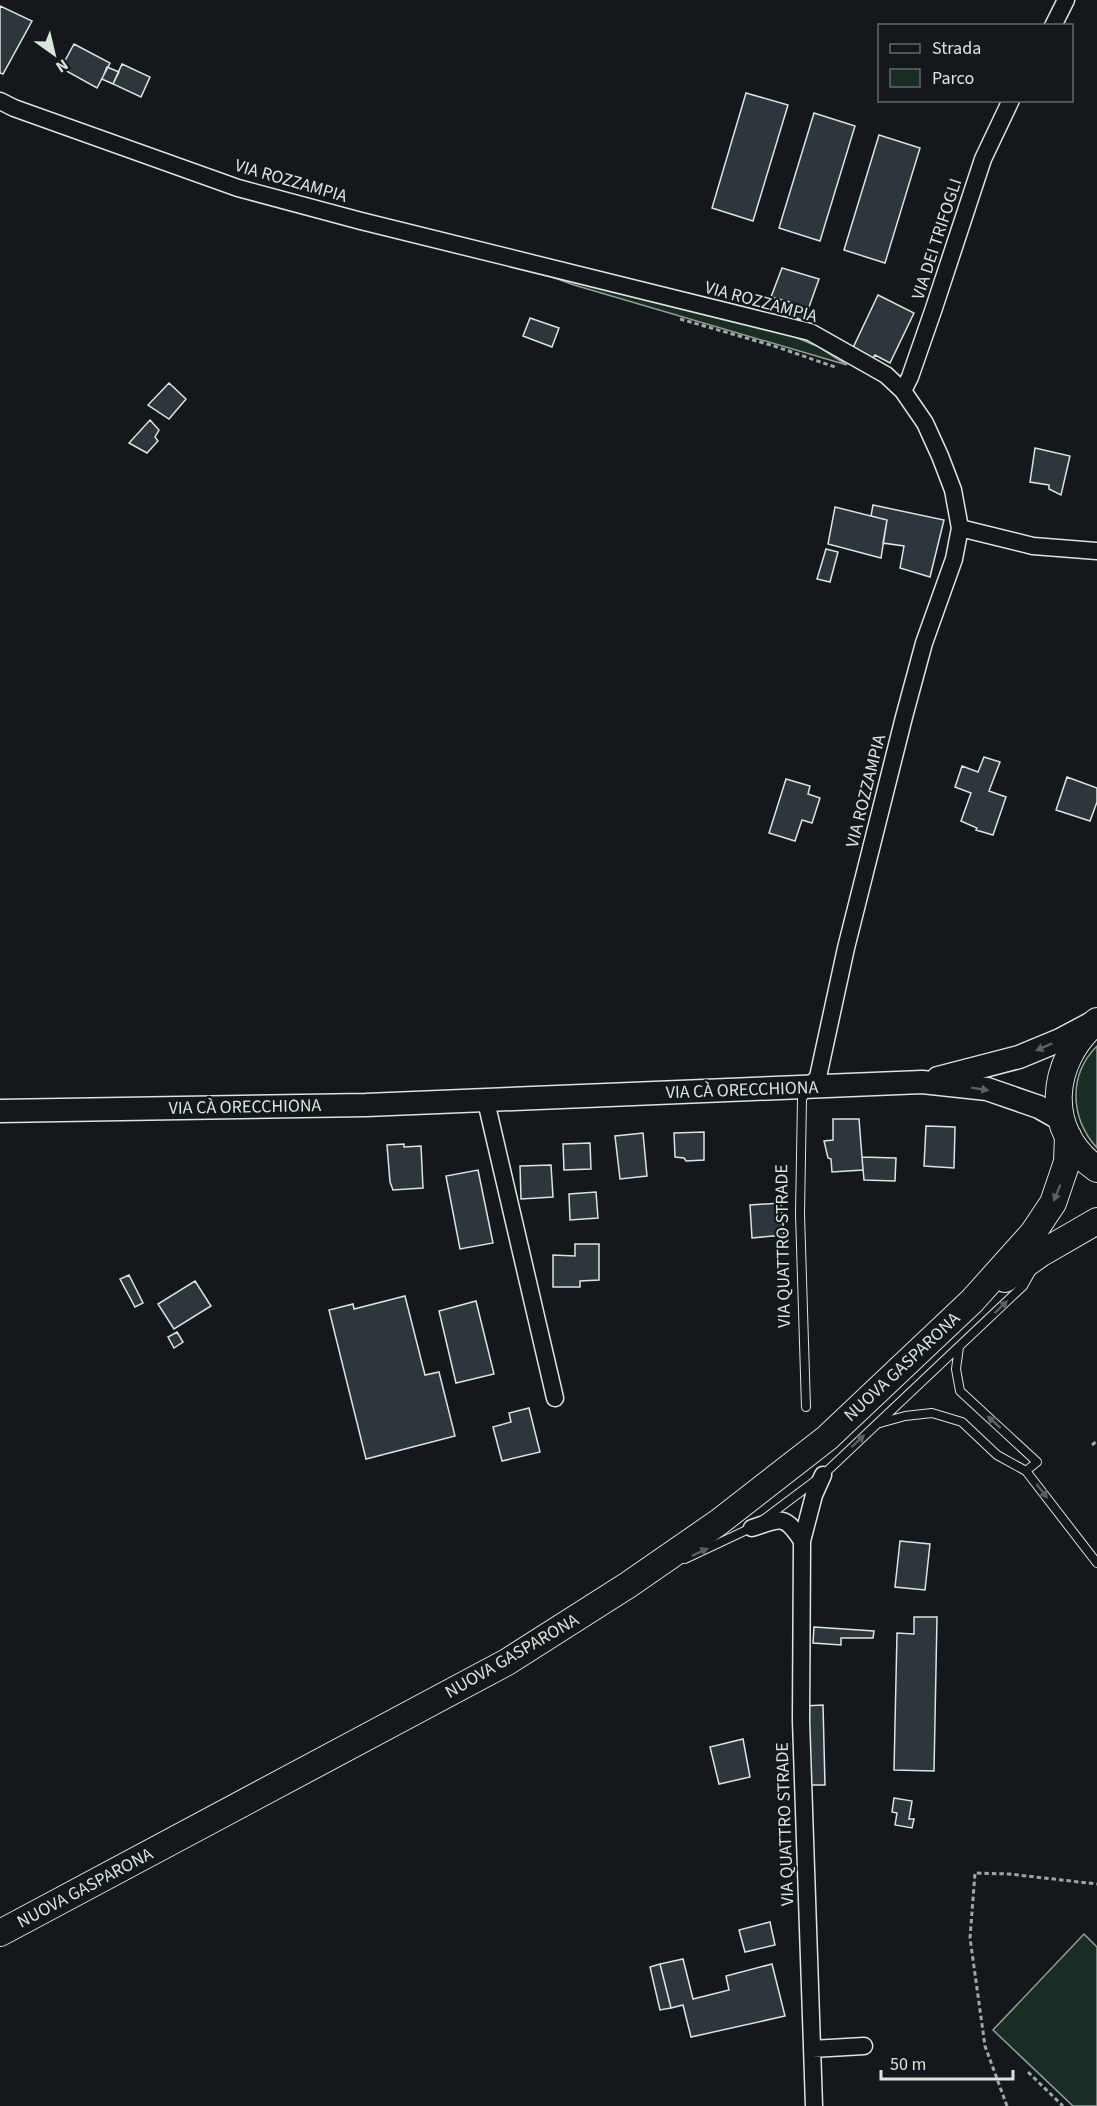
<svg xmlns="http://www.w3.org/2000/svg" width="1097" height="2106" viewBox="0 0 1097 2106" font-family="'Source Sans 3',sans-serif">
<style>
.green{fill:#1a2d24;stroke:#939e99;stroke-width:1.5}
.building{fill:#2c363c;stroke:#d8e6dc;stroke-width:1.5}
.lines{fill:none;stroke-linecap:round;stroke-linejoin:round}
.lane-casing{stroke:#d8e6dc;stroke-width:10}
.street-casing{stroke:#d8e6dc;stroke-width:19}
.secondary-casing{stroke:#d8e6dc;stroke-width:25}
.primary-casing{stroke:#d8e6dc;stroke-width:28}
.path{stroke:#9da8a2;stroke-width:3;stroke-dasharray:4.5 3;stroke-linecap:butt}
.lane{stroke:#14181c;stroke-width:8}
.street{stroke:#14181c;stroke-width:16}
.secondary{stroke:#14181c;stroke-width:22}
.primary{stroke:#14181c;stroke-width:26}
.oneway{fill:#59605f}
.labels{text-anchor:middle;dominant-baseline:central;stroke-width:4.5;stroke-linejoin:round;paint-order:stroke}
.street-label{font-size:18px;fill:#d8e6dc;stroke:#14181c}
</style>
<rect width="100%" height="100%" fill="#14181c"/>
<path class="green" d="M 522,266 L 783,332 L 819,347 L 847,365 L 574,285 Z
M 1097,1046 L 1097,1148 C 1070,1118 1068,1075 1097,1046 Z
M 1084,1934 L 1097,1947 L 1097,2106 L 1073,2106 L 993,2030 Z"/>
<path class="building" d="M 0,6 L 32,21 L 3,74 L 0,73 Z
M 74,44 L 110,63 L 97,88 L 61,68 Z
M 122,64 L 150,77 L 141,97 L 113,84 Z
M 107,67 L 119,72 L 113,84 L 102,79 Z
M 746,93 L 788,105 L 753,221 L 712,208 Z
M 814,113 L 855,126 L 820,241 L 779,228 Z
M 879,135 L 920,148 L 885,263 L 844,250 Z
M 782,268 L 819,279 L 804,321 L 786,314 L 790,302 L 771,297 Z
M 878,295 L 914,313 L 890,363 L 875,355 L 871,361 L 851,352 Z
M 530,318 L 559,328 L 552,347 L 523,336 Z
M 169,383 L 186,399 L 169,419 L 148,405 Z
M 150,420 L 159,430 L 155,437 L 158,441 L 147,453 L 129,443 Z
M 1035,448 L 1070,456 L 1061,495 L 1049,489 L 1049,485 L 1030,482 Z
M 873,505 L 944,520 L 930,577 L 900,568 L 904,546 L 883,543 L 887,520 L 871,516 Z
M 835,507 L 887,520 L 881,558 L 828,544 Z
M 826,549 L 838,552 L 830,582 L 817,579 Z
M 984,757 L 1000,762 L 989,791 L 1006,797 L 993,835 L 976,830 L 977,828 L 961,821 L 971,793 L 955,787 L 962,766 L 978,772 Z
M 1067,777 L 1097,788 L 1097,802 L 1090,821 L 1056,810 Z
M 786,779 L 810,786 L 808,794 L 820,798 L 812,823 L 802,820 L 795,841 L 769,833 Z
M 833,1119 L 859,1119 L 863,1170 L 832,1172 L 831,1159 L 828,1158 L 824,1141 L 833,1140 Z
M 926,1126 L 955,1127 L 954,1168 L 924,1166 Z
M 704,1132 L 704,1160 L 686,1161 L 684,1158 L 675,1157 L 674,1133 Z
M 643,1133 L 647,1176 L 620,1179 L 615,1136 Z
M 590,1143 L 591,1169 L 564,1170 L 563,1144 Z
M 404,1144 L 404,1147 L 421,1146 L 423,1188 L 393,1190 L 390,1182 L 387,1145 Z
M 862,1157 L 896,1158 L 895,1181 L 864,1180 Z
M 551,1165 L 553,1197 L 521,1199 L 520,1166 Z
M 478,1170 L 493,1243 L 460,1249 L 446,1176 Z
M 596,1192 L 598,1218 L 570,1220 L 569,1194 Z
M 781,1203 L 784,1235 L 752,1238 L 750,1205 Z
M 575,1244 L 599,1244 L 599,1280 L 580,1281 L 580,1287 L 553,1287 L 553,1255 L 575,1256 Z
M 129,1275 L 143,1303 L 135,1307 L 120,1279 Z
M 195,1281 L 211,1306 L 174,1329 L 158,1304 Z
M 405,1296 L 425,1375 L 439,1372 L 455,1436 L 366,1459 L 329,1310 L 353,1304 L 354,1309 Z
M 476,1301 L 494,1374 L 456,1383 L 439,1311 Z
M 177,1332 L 183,1342 L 174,1348 L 168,1337 Z
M 529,1408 L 540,1452 L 502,1461 L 493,1427 L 511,1422 L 509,1413 Z
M 900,1541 L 930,1544 L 925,1590 L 895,1587 Z
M 914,1617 L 937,1617 L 934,1771 L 894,1770 L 897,1633 L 914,1634 Z
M 814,1627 L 874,1631 L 873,1638 L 841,1638 L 841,1645 L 813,1643 Z
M 823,1705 L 825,1785 L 804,1785 L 803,1706 Z
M 743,1739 L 750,1777 L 719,1784 L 710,1747 Z
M 894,1798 L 912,1801 L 909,1819 L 914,1819 L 912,1828 L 895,1825 L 897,1813 L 892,1812 Z
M 770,1922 L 775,1945 L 745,1952 L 739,1930 Z
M 683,1959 L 693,1999 L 729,1990 L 726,1976 L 772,1964 L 785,2016 L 691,2037 L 683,2005 L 671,2008 L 660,1964 Z
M 660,1964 L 671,2008 L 660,2010 L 650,1967 Z"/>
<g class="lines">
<defs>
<path id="lane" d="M 959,1347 L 956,1369 L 960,1391 L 1037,1462 L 1026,1471
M 806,1407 L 800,1214 L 802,1099 L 807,1090
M 880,1423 L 905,1416 L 932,1413 L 962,1422 L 997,1455 L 1026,1471 L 1097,1563
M 763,1520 L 823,1475 L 1023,1286 L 1032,1270
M 685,1559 L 753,1527"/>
<path id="street" d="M 1053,26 L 1066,0
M 0,101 L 14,108 L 238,188 L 361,221 L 810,332 L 886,375 L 903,391 L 925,423 L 940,456 L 953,490 L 960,528 L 954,559 L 924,643 L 904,717 L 846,948 L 818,1077 L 809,1087
M 903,391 L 910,377 L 934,308 L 983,159 L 1011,100
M 960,528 L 1033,546 L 1097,551
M 491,1100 L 488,1110 L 555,1398
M 752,1528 C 780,1519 784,1513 802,1541
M 812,2049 L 864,2046
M 814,2106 L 801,1721 L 802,1541 L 814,1495 L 823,1475"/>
<path id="secondary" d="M 938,1078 L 1019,1057 L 1060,1040 L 1092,1023
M 0,1111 L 366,1105 L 922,1082 L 987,1089 L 1039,1107 L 1062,1120"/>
<path id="primary" d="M 1097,1021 C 1049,1061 1043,1132 1097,1169
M 1005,1279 L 1040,1254 L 1097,1221
M 0,1933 L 507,1662 L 628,1585 L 719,1522 L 827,1438 L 972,1301 L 1033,1233 L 1053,1203 L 1067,1162 L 1068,1136"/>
</defs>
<use href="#lane" class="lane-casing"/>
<use href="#street" class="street-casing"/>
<use href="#secondary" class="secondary-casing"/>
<use href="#primary" class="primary-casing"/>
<path class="path" d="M 680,319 L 774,346 L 835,367
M 1092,1445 L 1097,1441
M 1028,2072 L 1063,2106
M 1007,2106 L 985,2046 L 970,1938 L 975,1873 L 1009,1874 L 1097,1884"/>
<use href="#lane" class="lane"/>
<use href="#street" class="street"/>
<use href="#secondary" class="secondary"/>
<use href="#primary" class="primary"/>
</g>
<defs><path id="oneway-solid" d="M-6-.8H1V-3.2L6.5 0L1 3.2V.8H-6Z" transform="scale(1.5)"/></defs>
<g class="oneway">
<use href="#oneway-solid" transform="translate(1044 1047) rotate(156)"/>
<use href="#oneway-solid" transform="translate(980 1089) rotate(9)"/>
<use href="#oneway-solid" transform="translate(1057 1193) rotate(112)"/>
<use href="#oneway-solid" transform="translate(1001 1307) rotate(-44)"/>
<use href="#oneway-solid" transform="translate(994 1422) rotate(-138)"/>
<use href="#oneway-solid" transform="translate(858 1441) rotate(-44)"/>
<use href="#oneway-solid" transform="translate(1042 1491) rotate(52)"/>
<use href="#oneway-solid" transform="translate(700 1552) rotate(-25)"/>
</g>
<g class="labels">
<g class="street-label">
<text transform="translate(291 181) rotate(16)">VIA ROZZAMPIA</text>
<text transform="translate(937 239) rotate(-72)">VIA DEI TRIFOGLI</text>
<text transform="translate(761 302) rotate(15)">VIA ROZZAMPIA</text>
<text transform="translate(866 791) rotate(-76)">VIA ROZZAMPIA</text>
<text transform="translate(742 1090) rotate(-2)">VIA CÀ ORECCHIONA</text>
<text transform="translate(245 1107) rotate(-1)">VIA CÀ ORECCHIONA</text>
<text transform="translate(783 1246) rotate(-91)">VIA QUATTRO STRADE</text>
<text transform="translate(902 1367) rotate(-43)">NUOVA GASPARONA</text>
<text transform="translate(512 1656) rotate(-30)">NUOVA GASPARONA</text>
<text transform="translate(785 1824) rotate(-92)">VIA QUATTRO STRADE</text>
<text transform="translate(85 1888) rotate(-28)">NUOVA GASPARONA</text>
</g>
</g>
<rect x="878" y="24" width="195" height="78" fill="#14181c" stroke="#626a69" stroke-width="1.5"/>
<rect x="890" y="44" width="30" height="9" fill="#14181c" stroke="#626a69" stroke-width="1.5"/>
<text x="932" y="54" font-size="18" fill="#d8e6dc">Strada</text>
<rect x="890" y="69" width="30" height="18" fill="#1a2d24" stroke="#626a69" stroke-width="1.5"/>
<text x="932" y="84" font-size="18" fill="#d8e6dc">Parco</text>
<g transform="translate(54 54) rotate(146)" stroke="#14181c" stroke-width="4.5" paint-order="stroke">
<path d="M0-4.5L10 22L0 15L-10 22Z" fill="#d8e6dc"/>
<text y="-9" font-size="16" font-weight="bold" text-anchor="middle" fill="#d8e6dc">N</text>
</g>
<path d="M881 2070v9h132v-9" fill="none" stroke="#d8e6dc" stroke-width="3"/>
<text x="890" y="2070" font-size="18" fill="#d8e6dc" stroke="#14181c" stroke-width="4.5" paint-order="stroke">50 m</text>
</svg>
